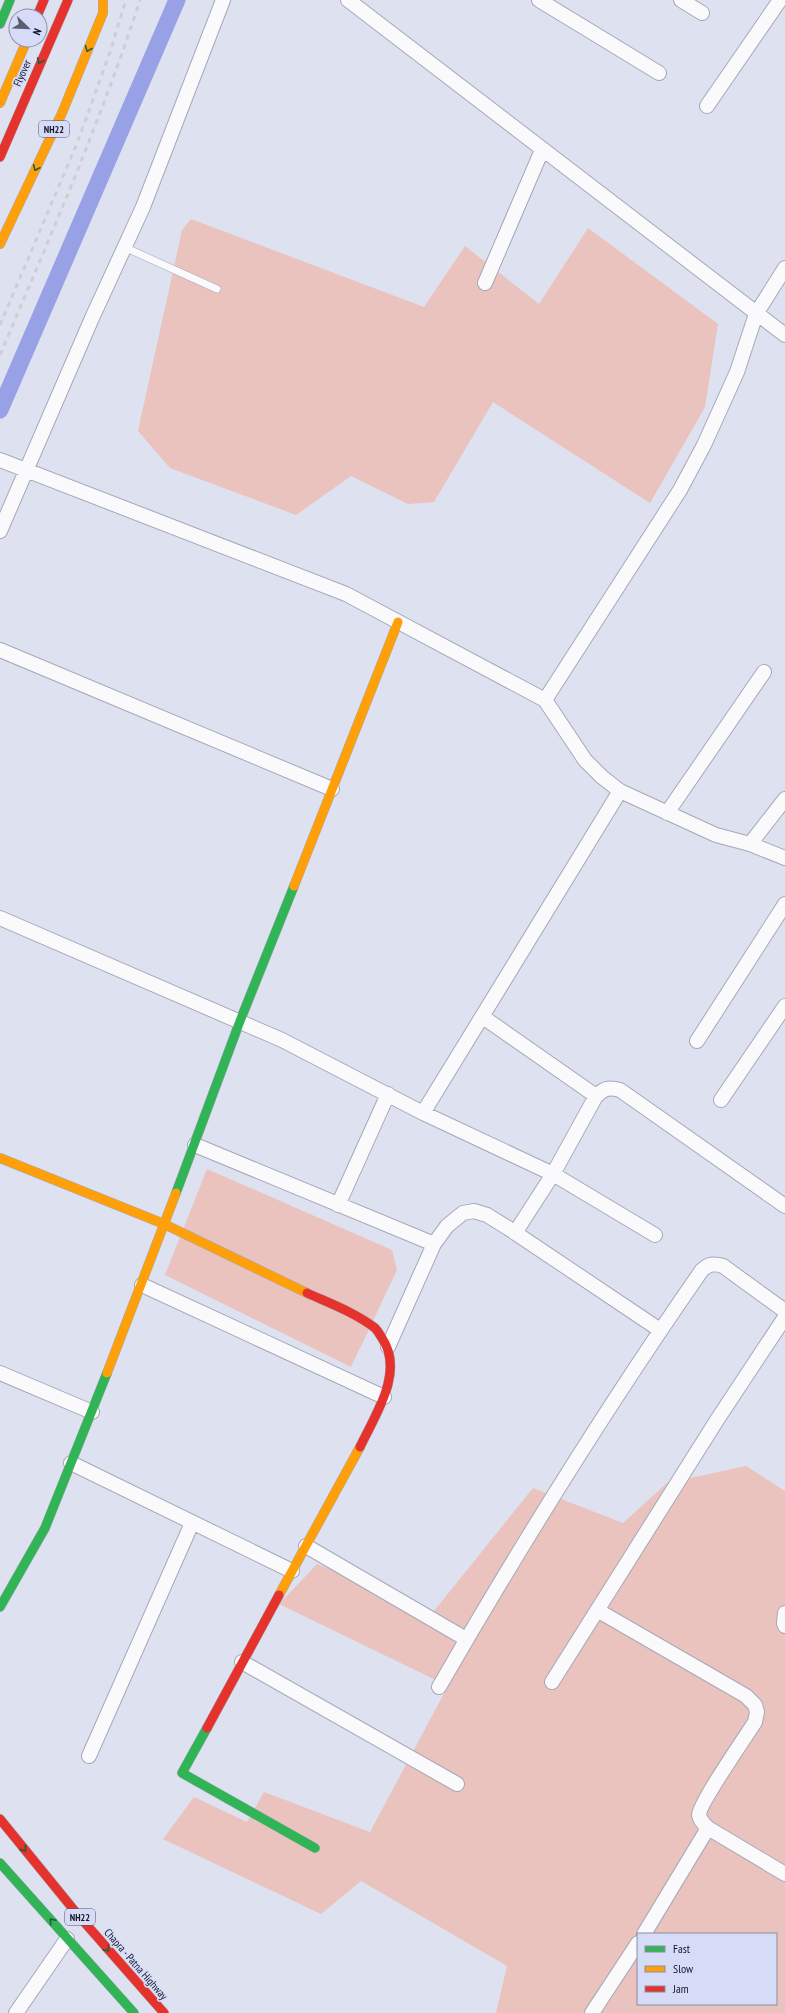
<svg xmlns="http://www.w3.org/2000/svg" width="785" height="2013" viewBox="0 0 785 2013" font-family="'PT Sans Narrow',sans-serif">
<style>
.green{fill:#eac3be;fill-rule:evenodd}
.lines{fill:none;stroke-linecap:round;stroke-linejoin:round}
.canal{stroke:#98a1e5;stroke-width:17}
.lane-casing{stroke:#a6a8b6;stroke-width:8}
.street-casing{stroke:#a6a8b6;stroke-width:16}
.fast-casing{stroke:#a6a8b6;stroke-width:10}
.slow-casing{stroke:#a6a8b6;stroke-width:10}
.jam-casing{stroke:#a6a8b6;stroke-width:10}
.lane{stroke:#fafafd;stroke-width:7}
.street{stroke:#fafafd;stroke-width:14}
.fast{stroke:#30b455;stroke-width:9}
.slow{stroke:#ff9f0a;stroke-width:9}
.jam{stroke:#e5322d;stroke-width:9}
.rail{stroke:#ceced3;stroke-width:3;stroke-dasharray:5 5;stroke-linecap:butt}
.oneway{stroke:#215e3c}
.labels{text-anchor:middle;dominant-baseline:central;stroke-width:3.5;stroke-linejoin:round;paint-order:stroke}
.shield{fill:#d6dcf7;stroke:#4f5366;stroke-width:1}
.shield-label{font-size:10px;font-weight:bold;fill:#151828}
.street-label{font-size:11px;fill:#151828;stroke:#d6dcf7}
</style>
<rect width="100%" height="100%" fill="#dee1ef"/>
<path class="green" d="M 191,219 L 424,307 L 465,246 L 539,304 L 588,228 L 718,324 L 705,407 L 650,503 L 493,402 L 434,502 L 408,504 L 351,476 L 296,515 L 170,468 L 138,431 L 182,230 Z
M 207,1169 L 392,1250 L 397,1270 L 351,1367 L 165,1275 Z
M 746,1466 L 785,1491 L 785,2013 L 496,2013 L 507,1966 L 361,1881 L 321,1914 L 163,1839 L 194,1797 L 247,1822 L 264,1792 L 370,1832 L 448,1686 L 279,1604 L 317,1564 L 434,1611 L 533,1488 L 623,1523 L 667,1483 ZM 638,1934 L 776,1934 L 776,2004 L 638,2004 Z"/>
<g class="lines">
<path class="canal" d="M 0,410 L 177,0"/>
<defs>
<path id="lane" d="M 124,247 L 217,289"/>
<path id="street" d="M 348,0 L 785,335
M 539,0 L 659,73
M 681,0 L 702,13
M 707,106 L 780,0
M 485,283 L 542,150
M 0,460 L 346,594 L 545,700 L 585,760 L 602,777 L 620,791 L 716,835 L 750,844 L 785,858
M 0,531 L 92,318 L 143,207 L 223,0
M 0,650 L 332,789
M 545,700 L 680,490 L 704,445 L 737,372 L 756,314 L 785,268
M 667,813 L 764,672
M 750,844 L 785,799
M 0,918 L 282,1040 L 423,1113 L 620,791
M 483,1017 L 596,1096 L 553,1174 L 515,1233
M 697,1041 L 785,904
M 596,1096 C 605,1088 609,1087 620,1090 L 785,1206
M 721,1100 L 785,1006
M 423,1113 L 553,1174 L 655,1235
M 195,1145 L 434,1244
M 338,1205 L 388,1094
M 142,1285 L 384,1397
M 388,1347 L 434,1244 L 447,1226 L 463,1213 L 474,1211 L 487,1215 L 508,1228 L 660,1330
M 0,1373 L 92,1412
M 71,1463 L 292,1571
M 306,1546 L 466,1639
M 597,1610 L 746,1696 L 755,1705 L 757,1712 L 755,1722 C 746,1736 699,1804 699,1815 C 700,1821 704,1824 708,1828 L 785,1874
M 785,1613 L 784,1623 L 785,1626
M 242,1662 L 457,1784
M 552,1682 L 717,1420 L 785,1317
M 439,1687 C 521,1545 608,1405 702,1270 C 709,1264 713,1263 723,1266 L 785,1311
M 89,1756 L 192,1523
M 644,1934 L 708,1828
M 16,2013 L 67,1939
M 592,2013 L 638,1943"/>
<path id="fast" d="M 0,24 L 10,0
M 176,1193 L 240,1021 L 294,886
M 0,1607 L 45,1528 L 107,1373
M 207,1728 L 182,1773 L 315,1848
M 0,1863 L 134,2013"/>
<path id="slow" d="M 0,103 L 27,40
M 0,244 L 62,113 L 103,13 L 103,0
M 294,886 L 398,622
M 0,1158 L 164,1224 L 307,1293
M 107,1373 L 176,1193
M 279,1595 L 360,1447"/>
<path id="jam" d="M 37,16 L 44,0
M 0,157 L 68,0
M 307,1293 C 329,1303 356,1313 375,1328 C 378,1331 380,1335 382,1338 C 405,1372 375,1415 360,1447
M 207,1728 L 279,1595
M 0,1819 L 78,1915 L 164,2013"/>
</defs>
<use href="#lane" class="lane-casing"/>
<use href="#street" class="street-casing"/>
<use href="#fast" class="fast-casing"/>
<use href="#slow" class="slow-casing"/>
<use href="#jam" class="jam-casing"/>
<use href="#lane" class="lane"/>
<use href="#street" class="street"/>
<use href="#fast" class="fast"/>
<use href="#slow" class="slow"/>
<use href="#jam" class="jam"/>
<path class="rail" d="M 0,325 L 78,141 L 110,52 L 126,0
M 0,355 C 50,237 101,121 140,0"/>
</g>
<defs><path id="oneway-chevron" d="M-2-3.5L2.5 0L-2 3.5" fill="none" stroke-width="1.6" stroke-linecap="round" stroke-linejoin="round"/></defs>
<g class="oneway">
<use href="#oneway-chevron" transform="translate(88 49) rotate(112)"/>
<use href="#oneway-chevron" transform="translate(40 61) rotate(114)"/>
<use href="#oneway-chevron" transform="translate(36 168) rotate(115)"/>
<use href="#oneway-chevron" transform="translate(24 1849) rotate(51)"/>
<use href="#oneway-chevron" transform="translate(52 1921) rotate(-131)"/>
<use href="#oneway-chevron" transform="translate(107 1949) rotate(49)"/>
</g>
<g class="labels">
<g class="shield">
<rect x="39" y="121" width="30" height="16" rx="3"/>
<rect x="65" y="1909" width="30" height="16" rx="3"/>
</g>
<g class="shield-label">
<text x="54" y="129">NH22</text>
<text x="80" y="1917">NH22</text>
</g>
<g class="street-label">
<text transform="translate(22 73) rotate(-66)">Flyover</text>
<text transform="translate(136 1964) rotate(49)">Chapra - Patna Highway</text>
</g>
</g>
<rect x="637" y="1933" width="140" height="72" fill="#d6dcf7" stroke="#898ea4"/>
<rect x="645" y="1946" width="20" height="6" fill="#30b455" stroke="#898ea4"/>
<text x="673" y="1953" font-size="12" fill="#151828">Fast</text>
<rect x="645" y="1966" width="20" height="6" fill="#ff9f0a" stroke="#898ea4"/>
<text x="673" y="1973" font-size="12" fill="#151828">Slow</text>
<rect x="645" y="1986" width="20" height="6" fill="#e5322d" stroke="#898ea4"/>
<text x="673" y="1993" font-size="12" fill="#151828">Jam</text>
<g transform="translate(28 28) rotate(113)"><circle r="19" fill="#d6dcf7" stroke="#898ea4"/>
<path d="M0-3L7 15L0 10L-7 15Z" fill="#5b5e6e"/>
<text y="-6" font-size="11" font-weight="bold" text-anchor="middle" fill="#151828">N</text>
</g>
</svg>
